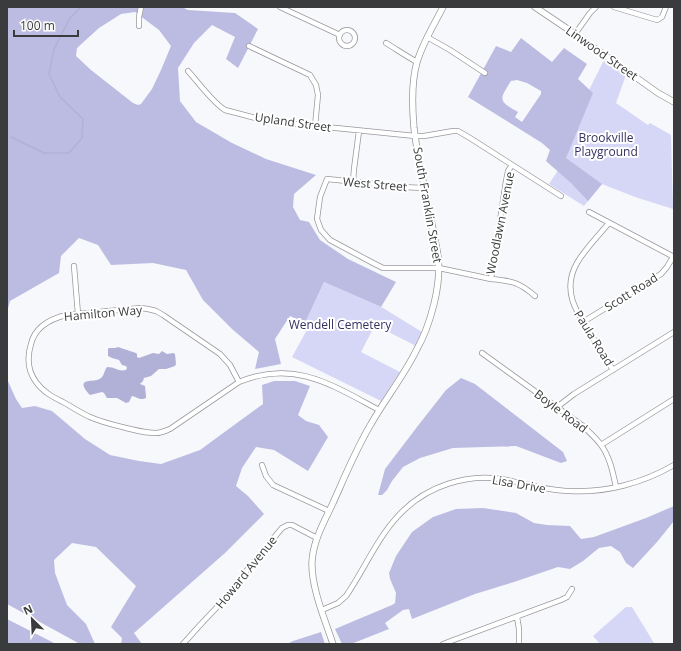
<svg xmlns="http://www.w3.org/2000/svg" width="681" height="651" viewBox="0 0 681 651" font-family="'Open Sans',sans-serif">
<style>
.green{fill:#d6d7f6}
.forest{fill:#bcbce2;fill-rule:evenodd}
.water{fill:#b1b1d7}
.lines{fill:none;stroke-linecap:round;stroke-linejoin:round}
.stream{stroke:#b1b1d7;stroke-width:1.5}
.minor-casing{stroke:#99999d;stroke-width:6}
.major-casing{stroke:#99999d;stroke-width:7}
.minor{stroke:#fff;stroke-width:4.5}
.major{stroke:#fff;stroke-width:5.5}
.labels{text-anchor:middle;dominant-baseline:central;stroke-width:4;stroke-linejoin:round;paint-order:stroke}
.street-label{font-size:12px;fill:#3a3b3c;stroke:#fff}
.park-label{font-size:12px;fill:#353262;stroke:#fff}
</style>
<rect width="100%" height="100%" fill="#f7f8fc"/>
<path class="green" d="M 604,60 L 626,75 L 616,103 L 648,125 L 650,123 L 671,135 L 673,209 L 635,197 L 602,184 L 584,206 L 549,184 L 566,158 L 587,94 Z
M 324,282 L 383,308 L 422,332 L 416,346 L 375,325 L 361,352 L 400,372 L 381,401 L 292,357 L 309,326 L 305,323 Z
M 626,607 L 632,607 L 654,643 L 600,644 L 593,636 Z"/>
<path class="forest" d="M 7,7 L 182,7 L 188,10 L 235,13 L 258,29 L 238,68 L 226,59 L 235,37 L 212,25 L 194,43 L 178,68 L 180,101 L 196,122 L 232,143 L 266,159 L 316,175 L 294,194 L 293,207 L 300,220 L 309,222 L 320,240 L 348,259 L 396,282 L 381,307 L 324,282 L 305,323 L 290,316 L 275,339 L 281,364 L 255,369 L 259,352 L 232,329 L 203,300 L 186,270 L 153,263 L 111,265 L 98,245 L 79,238 L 61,256 L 59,273 L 10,301 L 7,312 ZM 135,12 L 159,30 L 171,46 L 161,70 L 152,89 L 141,104 L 138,105 L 133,103 L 91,70 L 76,56 L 77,48 L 99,28 L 121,14 Z
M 521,38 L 552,62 L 564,48 L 587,64 L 578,79 L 593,93 L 566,158 L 602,184 L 588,201 L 571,183 L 546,161 L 550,150 L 542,143 L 468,97 L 496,46 L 511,52 ZM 517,80 L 527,83 L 541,91 L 541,94 L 522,122 L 515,117 L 518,112 C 498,101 499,100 511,81 Z
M 461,378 L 475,384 L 563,452 L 567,461 L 561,463 L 516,446 L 453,448 L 420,458 L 403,467 L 392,481 L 387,490 L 382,495 L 378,495 L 385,469 L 417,427 L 446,390 Z
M 7,379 L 16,399 L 22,408 L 35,406 L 52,411 L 85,439 L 110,455 L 139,461 L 161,464 L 200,450 L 263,404 L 262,385 L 274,381 L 295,381 L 310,386 L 298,415 L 306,421 L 319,425 L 328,437 L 308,471 L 274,450 L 256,447 L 242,468 L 236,486 L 248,496 L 264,514 L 225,553 L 134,633 L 142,644 L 121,644 L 122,638 L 111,627 L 136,586 L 96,547 L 72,543 L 54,560 L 55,573 L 67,605 L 86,624 L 95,644 L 80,644 L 7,604 Z
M 674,506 L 674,521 L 657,542 L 633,568 L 626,563 L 620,552 L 611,546 L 599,548 L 583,561 L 570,569 L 558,567 L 514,582 L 475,594 L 412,619 L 409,609 L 403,610 L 385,623 L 389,629 L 351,644 L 342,644 L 335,629 L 392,605 L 395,603 L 396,593 L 390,579 L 389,573 L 396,556 L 412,532 L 433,517 L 456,509 L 483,508 L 516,513 L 534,523 L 547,525 L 570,526 L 581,539 L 594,537 L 646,518 Z
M 7,619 L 56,644 L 7,644 Z
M 321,632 L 325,644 L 287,644 L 293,641 Z"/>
<path class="water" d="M 118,347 L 136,353 L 137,354 L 137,357 L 139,358 L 153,353 L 159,354 L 162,351 L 167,354 L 173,353 L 175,354 L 176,364 L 175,366 L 166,369 L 159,369 L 151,376 L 144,378 L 143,381 L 140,384 L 145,386 L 146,396 L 146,398 C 140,401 137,397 132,396 L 129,402 L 126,403 L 117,398 L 107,398 L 104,393 L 102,392 L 90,395 C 88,393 86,391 84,387 C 81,378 95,383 101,378 C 104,376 104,371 107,367 C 116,367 118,372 126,370 L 127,368 L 126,366 L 122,365 L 119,360 L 112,358 L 108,356 L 108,349 L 109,348 L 115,348 Z"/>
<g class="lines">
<path class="stream" d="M 11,137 L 44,153 L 69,153 L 82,138 L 83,119 L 60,97 L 49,74 L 54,49 L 70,18 L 81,7"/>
<defs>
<path id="minor" d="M 280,7 L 340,35
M 614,7 L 657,20 L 662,17 L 666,7
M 139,26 L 139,17 L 141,7
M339 38a8 8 0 1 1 16 0a8 8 0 1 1-16 0Z
M 575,34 L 590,13 L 596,7
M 427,37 L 450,50 L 485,73
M 386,43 C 396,49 406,56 417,62
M 249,46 L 310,75 L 316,85 L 318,95 L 315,126
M 188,71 C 199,83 212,102 225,110 L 267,121 L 415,136 L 424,136 L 453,131 L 458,131 L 470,138 L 561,196
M 353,182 L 354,169 L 359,131
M 424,188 L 402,187 L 377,184 L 327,179 L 320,197 L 317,219 L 321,230 L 330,240 L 373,263 L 383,268 L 439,268 L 491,279 L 506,181 L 508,171 L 512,165
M 589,212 L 674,257
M 609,223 C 598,236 585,249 577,263 C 561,291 577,313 592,336 C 599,348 606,359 613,370
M 74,266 L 78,314
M 491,279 C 512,281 519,282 535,296
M 583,322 L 661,274 L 667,267 L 673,257
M 482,353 L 583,426 C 589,432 596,438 601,445 C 610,457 613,473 616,487
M 239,382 L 170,429 C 165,431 161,433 156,433 C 145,433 135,430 126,428 C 114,425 101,422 90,417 C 81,413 72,407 63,402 C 53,397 43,392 36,382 C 28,371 27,357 31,344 C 35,327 50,319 66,315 L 141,308 L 148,309 L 156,311 L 163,315 L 220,354 L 230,365 L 239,382 C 294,359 332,385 379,410
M 557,407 L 574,394 L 674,332
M 601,445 L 674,399
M 262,465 L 266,476 L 273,485 L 329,511
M 322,610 L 338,603 L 346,596 C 364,570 377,538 399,515 C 426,486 468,472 507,480 C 528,484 548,491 570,491 C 606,493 643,483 674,465
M 517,617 L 519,629 L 519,644
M 183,644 L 201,624 L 219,605 L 238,581 L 282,528 L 288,525 L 292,525 L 317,538
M 443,644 L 561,600 L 567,597 L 572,589"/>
<path id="major" d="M 535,7 L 575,34 L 658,93 L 674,102
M 333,644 C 325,620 311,587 312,562 C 313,541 324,522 333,503 C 345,476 356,449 371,424 C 385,399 404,376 417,349 C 425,335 430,320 434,304 C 438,288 440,273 438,256 C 431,213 419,171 414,128 C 412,106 411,83 417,62 C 423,42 434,25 443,7"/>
</defs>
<use href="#minor" class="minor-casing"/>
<use href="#major" class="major-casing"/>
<use href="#minor" class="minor"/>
<use href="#major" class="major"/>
</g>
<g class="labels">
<g class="street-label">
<text transform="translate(602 53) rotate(35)">Linwood Street</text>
<text transform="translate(293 122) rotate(8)">Upland Street</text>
<text transform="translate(375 184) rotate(5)">West Street</text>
<text transform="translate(428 205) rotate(80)">South Franklin Street</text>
<text transform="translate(500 223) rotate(-79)">Woodlawn Avenue</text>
<text transform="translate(631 292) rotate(-32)">Scott Road</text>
<text transform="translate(103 313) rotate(-5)">Hamilton Way</text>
<text transform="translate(594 338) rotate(58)">Paula Road</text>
<text transform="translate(561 411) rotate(37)">Boyle Road</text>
<text transform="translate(519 484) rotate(10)">Lisa Drive</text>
<text transform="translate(246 572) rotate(-51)">Howard Avenue</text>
</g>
<g class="park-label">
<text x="606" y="137">Brookville<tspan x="606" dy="14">Playground</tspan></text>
<text x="340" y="324">Wendell Cemetery</text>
</g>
</g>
<rect width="681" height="651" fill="none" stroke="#3a3b3c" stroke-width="16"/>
<g transform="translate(32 619) rotate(336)" stroke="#ffffff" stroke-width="3" paint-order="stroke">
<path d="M0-3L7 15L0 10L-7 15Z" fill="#3a3b3c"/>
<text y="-6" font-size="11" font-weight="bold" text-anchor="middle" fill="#3a3b3c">N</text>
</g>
<path d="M14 30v6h64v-6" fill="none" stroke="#3a3b3c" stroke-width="2"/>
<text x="20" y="30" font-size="12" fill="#3a3b3c" stroke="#ffffff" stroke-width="3" paint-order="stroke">100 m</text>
</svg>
